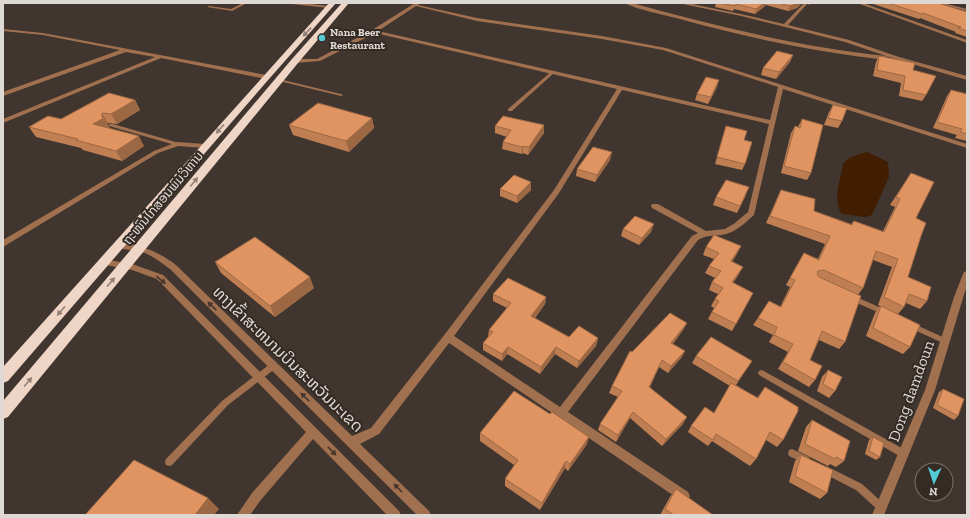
<svg xmlns="http://www.w3.org/2000/svg" width="970" height="518" viewBox="0 0 970 518" font-family="'Zilla Slab','Noto Sans Lao',serif">
<style>
.water{fill:#411d01}
.lines{fill:none;stroke-linecap:round;stroke-linejoin:round}
.lane{fill:#a1704f;fill-rule:evenodd}
.street{fill:#a1704f;fill-rule:evenodd}
.highway{fill:#eed5c6;fill-rule:evenodd}
.wall{fill:#c07f53}
.shaded-wall{fill:#9c6844}
.building{fill:#df9461;stroke:#9c6844}
.oneway{fill:#928076}
.oneway2{fill:#45352b}
.poi-dot{fill:#52cbd7;stroke:#352b25;stroke-width:1.5}
.labels{text-anchor:middle;dominant-baseline:central;stroke-width:4;stroke-linejoin:round;paint-order:stroke}
.far-poi-label{font-size:11px;font-weight:bold;fill:#dfd9d5;stroke:#352b25;text-anchor:start}
.street-label{font-size:13px;fill:#dfd9d5;stroke:#352b25}
.near-street-label{font-size:16px;fill:#dfd9d5;stroke:#352b25}
</style>
<rect width="100%" height="100%" fill="#40362f"/>
<path class="water" d="M 867,152 L 888,162 L 889,177 L 872,215 L 865,217 L 842,214 C 832,201 841,178 843,163 L 851,157 Z"/>
<g class="lines">
<path class="lane" d="M 243,3 L 247,3 L 232,11 L 207,7 L 209,6 L 231,9 Z
M 290,3 L 301,3 L 329,6 L 331,7 L 329,8 L 292,4 Z
M 552,71 L 555,72 L 512,111 L 508,111 L 508,109 Z
M 279,79 L 341,94 L 343,95 L 341,96 L 279,81 Z
M 109,124 L 113,124 L 179,143 L 179,144 L 177,145 L 175,145 L 109,126 Z
M 850,296 L 854,296 L 886,310 L 887,312 L 886,314 L 884,315 L 882,314 L 850,300 L 849,298 Z
M 912,323 L 947,339 L 948,341 L 947,343 L 945,344 L 943,343 L 910,328 L 909,326 L 910,324 Z
M 273,363 L 276,364 L 277,366 L 276,368 L 228,405 L 172,465 L 169,466 L 166,465 L 165,462 L 166,459 L 222,401 L 270,364 Z
M 762,370 L 907,451 L 908,454 L 907,457 L 904,458 L 901,457 L 759,375 L 758,373 L 759,371 Z
M 792,449 L 809,457 L 810,460 L 809,463 L 806,464 L 789,456 L 788,453 L 789,450 Z
M 826,466 L 862,484 L 884,504 L 885,507 L 884,510 L 881,511 L 878,510 L 856,490 L 823,473 L 822,470 L 823,467 Z"/>
<path class="street" d="M 415,3 L 420,3 L 418,5 L 477,18 L 602,36 L 666,48 L 967,144 L 967,148 L 783,89 L 754,215 C 744,224 736,232 722,235 C 713,236 706,235 698,240 L 568,412 L 688,492 L 690,496 L 688,500 L 684,502 L 680,500 L 449,343 L 379,434 L 360,444 L 429,511 L 431,515 L 417,515 L 170,269 C 162,263 154,257 145,253 C 137,250 119,250 114,245 L 118,242 C 140,245 158,251 176,265 L 352,436 L 371,428 L 445,334 L 554,190 L 617,89 L 375,33 L 320,61 L 295,63 L 292,61 L 295,59 L 317,59 L 372,30 ZM 416,6 L 477,21 L 602,39 L 663,50 L 778,87 L 770,120 L 378,31 ZM 622,90 L 769,124 L 748,212 L 735,223 L 725,229 L 706,231 L 658,204 L 652,204 L 651,206 L 652,208 L 698,233 L 692,236 L 560,407 L 454,336 L 559,193 Z
M 625,3 L 632,3 C 716,26 799,47 886,56 L 889,58 L 886,60 C 816,52 748,38 680,19 C 666,15 637,10 625,3 Z
M 678,3 L 687,3 L 741,14 L 784,24 L 804,3 L 808,3 L 788,25 L 849,40 L 899,57 L 967,76 L 967,80 L 895,59 L 845,42 L 741,16 Z
M 857,3 L 863,3 L 967,40 L 967,43 Z
M 936,3 L 943,3 L 967,9 L 967,11 Z
M 3,29 L 43,33 L 266,75 L 269,77 L 266,79 L 161,58 L 3,123 L 3,119 L 155,57 L 126,52 L 3,96 L 3,92 L 120,50 L 43,35 L 3,31 Z
M 177,142 L 205,144 L 208,146 L 205,148 L 178,146 L 158,153 L 3,247 L 3,240 L 154,151 Z
M 103,259 L 132,264 L 163,275 L 399,511 L 401,515 L 387,515 L 313,439 L 260,501 L 250,515 L 237,515 L 252,493 L 306,432 L 157,279 L 132,270 L 100,264 L 99,262 Z
M 967,271 L 967,285 L 935,390 L 884,515 L 872,515 L 925,390 L 954,297 L 963,274 L 964,272 Z"/>
<path class="highway" d="M 329,3 L 336,3 L 269,79 L 8,381 L 3,383 L 3,367 Z
M 342,3 L 349,3 L 298,63 L 8,417 L 3,419 L 3,401 L 292,59 Z"/>
</g>
<path class="wall" d="M 713,3 L 802,3 L 797,8 L 788,11 L 766,5 L 755,14 L 734,9 L 733,11 L 715,7 L 716,3 Z
M 870,3 L 938,3 L 967,12 L 967,37 L 955,33 L 956,32 L 920,18 L 919,19 Z
M 793,55 L 790,62 L 776,79 L 761,75 L 763,68 Z
M 879,56 L 913,70 L 926,95 L 922,101 L 899,96 L 901,83 L 873,76 L 876,62 Z
M 717,87 L 708,104 L 695,100 L 697,94 Z
M 951,90 L 967,94 L 967,141 L 955,138 L 957,135 L 933,128 L 947,96 Z
M 135,100 L 140,110 L 117,124 L 108,123 L 108,125 L 110,128 L 109,128 L 144,146 L 122,161 L 83,150 L 81,148 L 36,137 L 29,127 Z
M 833,105 L 842,121 L 838,128 L 824,125 L 829,112 Z
M 372,118 L 374,128 L 349,152 L 293,135 L 289,125 Z
M 802,119 L 811,173 L 807,180 L 781,173 L 791,133 L 795,126 L 798,127 Z
M 544,125 L 544,133 L 528,155 L 523,153 L 522,154 L 502,149 L 503,142 L 507,137 L 495,133 L 495,126 Z
M 726,126 L 744,140 L 745,164 L 742,170 L 715,164 Z
M 610,160 L 595,182 L 576,176 L 577,169 Z
M 911,173 L 916,218 L 921,236 L 908,277 L 927,301 L 920,309 L 906,303 L 904,307 L 898,314 L 910,347 L 903,354 L 866,336 L 875,313 L 880,306 L 878,305 L 892,267 L 873,260 L 863,288 L 858,295 L 845,342 L 839,349 L 819,340 L 810,360 L 815,380 L 809,387 L 778,369 L 788,352 L 769,342 L 773,335 L 753,325 L 758,318 L 780,307 L 790,287 L 786,285 L 804,253 L 818,259 L 825,244 L 766,223 L 781,190 L 814,211 L 851,224 L 854,221 L 883,231 L 895,207 L 890,205 Z
M 531,182 L 531,190 L 517,203 L 500,196 L 500,189 Z
M 746,195 L 737,213 L 713,205 L 716,197 Z
M 623,229 L 651,232 L 639,245 L 621,236 Z
M 741,246 L 732,262 L 739,274 L 733,283 L 753,293 L 732,331 L 708,319 L 714,308 L 711,306 L 715,299 L 718,294 L 709,290 L 712,282 L 715,278 L 705,273 L 709,266 L 714,259 L 703,255 L 706,247 Z
M 215,262 L 314,288 L 275,317 L 221,273 Z
M 493,294 L 546,297 L 545,304 L 535,318 L 569,337 L 598,338 L 596,346 L 577,368 L 555,354 L 540,374 L 507,354 L 502,361 L 483,350 L 483,343 L 488,337 L 489,330 L 507,308 L 493,301 Z
M 687,323 L 683,330 L 673,344 L 685,351 L 681,358 L 668,373 L 659,367 L 650,387 L 683,424 L 662,446 L 630,418 L 616,442 L 598,430 L 600,424 L 618,397 L 609,393 L 612,386 L 632,352 Z
M 696,356 L 752,361 L 736,385 L 757,398 L 765,387 L 783,440 L 777,447 L 766,440 L 756,459 L 750,466 L 712,441 L 708,446 L 688,432 L 691,426 L 714,413 L 730,386 L 692,363 Z
M 828,370 L 835,391 L 829,398 L 817,391 L 822,377 Z
M 943,389 L 958,416 L 954,420 L 933,408 L 939,392 Z
M 812,420 L 844,461 L 836,467 L 830,464 L 828,466 L 798,451 L 806,427 Z
M 480,433 L 587,444 L 568,471 L 565,468 L 540,510 L 505,486 L 505,479 L 514,465 L 480,441 Z
M 873,437 L 880,457 L 876,460 L 865,454 L 869,440 Z
M 801,455 L 827,493 L 820,499 L 789,482 L 795,461 Z
M 676,489 L 713,515 L 660,515 L 670,497 Z"/>
<path class="shaded-wall" d="M 764,3 L 766,3 L 766,5 L 755,14 L 756,9 Z
M 799,3 L 802,3 L 797,8 L 788,11 L 790,6 Z
M 809,3 L 815,3 L 808,5 Z
M 793,55 L 790,62 L 776,79 L 779,72 Z
M 719,80 L 717,87 L 708,104 L 711,97 Z
M 135,100 L 140,110 L 117,124 L 111,114 Z
M 102,113 L 108,123 L 108,125 L 110,128 L 99,134 L 93,124 L 102,117 Z
M 372,118 L 374,128 L 349,152 L 346,141 Z
M 544,125 L 544,133 L 528,155 L 529,147 Z
M 139,136 L 144,146 L 122,161 L 116,151 Z
M 523,146 L 523,153 L 522,154 L 522,147 Z
M 612,152 L 610,160 L 595,182 L 597,175 Z
M 531,182 L 531,190 L 517,203 L 517,196 Z
M 654,224 L 651,232 L 639,245 L 642,238 Z
M 741,246 L 737,254 L 728,269 L 731,261 Z
M 743,267 L 739,274 L 728,290 L 732,282 Z
M 310,277 L 314,288 L 275,317 L 270,306 Z
M 546,297 L 545,304 L 530,323 L 531,316 Z
M 687,323 L 683,330 L 668,350 L 671,343 Z
M 598,338 L 596,346 L 577,368 L 579,361 Z
M 508,347 L 507,354 L 502,361 L 502,354 Z
M 556,347 L 555,354 L 540,374 L 541,367 Z
M 685,351 L 681,358 L 668,373 L 671,366 Z
M 633,412 L 630,418 L 616,442 L 618,435 Z
M 687,417 L 683,424 L 662,446 L 666,439 Z
M 589,437 L 587,444 L 568,471 L 570,464 Z
M 566,461 L 565,468 L 540,510 L 542,503 Z
M 208,498 L 219,509 L 214,515 L 195,515 Z"/>
<path class="building" d="M 719,3 L 764,3 L 756,9 L 736,4 L 735,6 Z
M 778,3 L 799,3 L 790,6 Z
M 888,3 L 938,3 L 967,12 L 967,31 L 958,28 L 961,27 L 923,13 L 922,14 Z
M 777,51 L 793,55 L 779,72 L 763,68 Z
M 879,56 L 915,63 L 913,70 L 936,76 L 926,95 L 903,90 L 905,76 L 877,70 Z
M 706,77 L 719,80 L 711,97 L 697,94 Z
M 951,90 L 967,94 L 967,134 L 960,132 L 962,129 L 937,122 Z
M 109,93 L 135,100 L 111,114 L 102,113 L 102,117 L 104,118 L 93,124 L 139,136 L 116,151 L 76,140 L 78,139 L 29,127 L 48,116 L 61,119 Z
M 318,103 L 372,118 L 346,141 L 289,125 Z
M 833,105 L 847,108 L 842,121 L 828,118 Z
M 503,116 L 544,125 L 529,147 L 523,146 L 522,147 L 503,142 L 511,130 L 495,126 Z
M 802,119 L 823,125 L 811,173 L 784,166 L 795,126 L 800,128 Z
M 726,126 L 747,131 L 744,140 L 752,142 L 745,164 L 717,157 Z
M 593,147 L 612,152 L 597,175 L 577,169 Z
M 911,173 L 934,182 L 916,218 L 926,223 L 921,236 L 908,277 L 931,287 L 927,301 L 909,294 L 904,307 L 884,297 L 898,259 L 876,251 L 863,288 L 824,270 L 818,271 L 817,274 L 819,277 L 861,296 L 845,342 L 822,331 L 810,360 L 822,366 L 815,380 L 783,362 L 793,344 L 774,335 L 777,327 L 758,318 L 769,301 L 781,307 L 795,280 L 790,278 L 804,253 L 819,260 L 830,236 L 770,216 L 781,190 L 815,199 L 814,211 L 852,225 L 854,221 L 884,232 L 900,199 L 896,197 Z
M 514,175 L 531,182 L 517,196 L 500,189 Z
M 726,180 L 749,187 L 740,206 L 716,197 Z
M 635,216 L 654,224 L 642,238 L 623,229 Z
M 714,235 L 741,246 L 731,261 L 743,267 L 732,282 L 753,293 L 736,324 L 712,312 L 719,301 L 715,299 L 723,288 L 712,282 L 721,271 L 709,266 L 719,253 L 706,247 Z
M 255,237 L 310,277 L 270,306 L 215,262 Z
M 508,278 L 546,297 L 531,316 L 569,337 L 579,326 L 598,338 L 579,361 L 556,347 L 541,367 L 508,347 L 502,354 L 483,343 L 493,332 L 489,330 L 511,303 L 493,294 Z
M 881,306 L 920,325 L 910,347 L 873,328 Z
M 670,313 L 687,323 L 671,343 L 685,351 L 671,366 L 662,360 L 649,387 L 687,417 L 666,439 L 633,412 L 618,435 L 600,424 L 622,391 L 612,386 L 630,351 L 632,352 Z
M 711,337 L 752,361 L 738,381 L 696,356 Z
M 828,370 L 842,377 L 835,391 L 823,384 Z
M 731,383 L 758,398 L 765,387 L 798,407 L 798,411 L 783,440 L 770,432 L 756,459 L 716,434 L 713,440 L 691,426 L 705,407 L 714,413 Z
M 943,389 L 964,399 L 958,416 L 937,405 Z
M 514,391 L 550,414 L 552,412 L 589,437 L 570,464 L 566,461 L 542,503 L 505,479 L 518,460 L 480,433 Z
M 812,420 L 850,441 L 844,461 L 836,457 L 835,459 L 805,444 Z
M 873,437 L 884,443 L 880,457 L 869,451 Z
M 801,455 L 833,470 L 827,493 L 795,476 Z
M 134,460 L 208,498 L 195,515 L 85,515 Z
M 676,489 L 713,515 L 674,515 L 665,509 Z"/>
<defs><path id="oneway-solid" d="M-6-.8H1V-3.2L6.5 0L1 3.2V.8H-6Z"/></defs>
<g class="oneway">
<use href="#oneway-solid" transform="translate(307 32) rotate(133)"/>
<use href="#oneway-solid" transform="translate(220 129) rotate(131)"/>
<use href="#oneway-solid" transform="translate(194 182) rotate(-50)"/>
<use href="#oneway-solid" transform="translate(111 282) rotate(-50)"/>
<use href="#oneway-solid" transform="translate(61 311) rotate(131)"/>
<use href="#oneway-solid" transform="translate(28 382) rotate(-50)"/>
</g>
<g class="oneway2">
<use href="#oneway-solid" transform="translate(161 280) rotate(39)"/>
<use href="#oneway-solid" transform="translate(212 306) rotate(-136)"/>
<use href="#oneway-solid" transform="translate(305 397) rotate(-136)"/>
<use href="#oneway-solid" transform="translate(332 451) rotate(46)"/>
<use href="#oneway-solid" transform="translate(398 488) rotate(-135)"/>
</g>
<circle class="poi-dot" cx="322" cy="38" r="4"/>
<g class="labels">
<g class="far-poi-label">
<text x="330" y="32">Nana Beer<tspan x="330" dy="13">Restaurant</tspan></text>
</g>
<g class="street-label">
<text transform="translate(163 198) rotate(-50)">ຖະໜົນໄກສອນພົມວິຫານ</text>
</g>
<g class="near-street-label">
<text transform="translate(288 359) rotate(44)">ທາງເຂົ້າສະຫນາມບິນສະຫວັນນະເຂດ</text>
<text transform="translate(911 391) rotate(-70)">Dong damdoun</text>
</g>
</g>
<rect width="970" height="518" fill="none" stroke="#dfd9d5" stroke-width="8"/>
<g transform="translate(934 482) rotate(183)"><circle r="19" fill="#352b25" stroke="#79716b"/>
<path d="M0-3L7 15L0 10L-7 15Z" fill="#52cbd7"/>
<text y="-6" font-size="11" font-weight="bold" text-anchor="middle" fill="#dfd9d5">N</text>
</g>
</svg>
